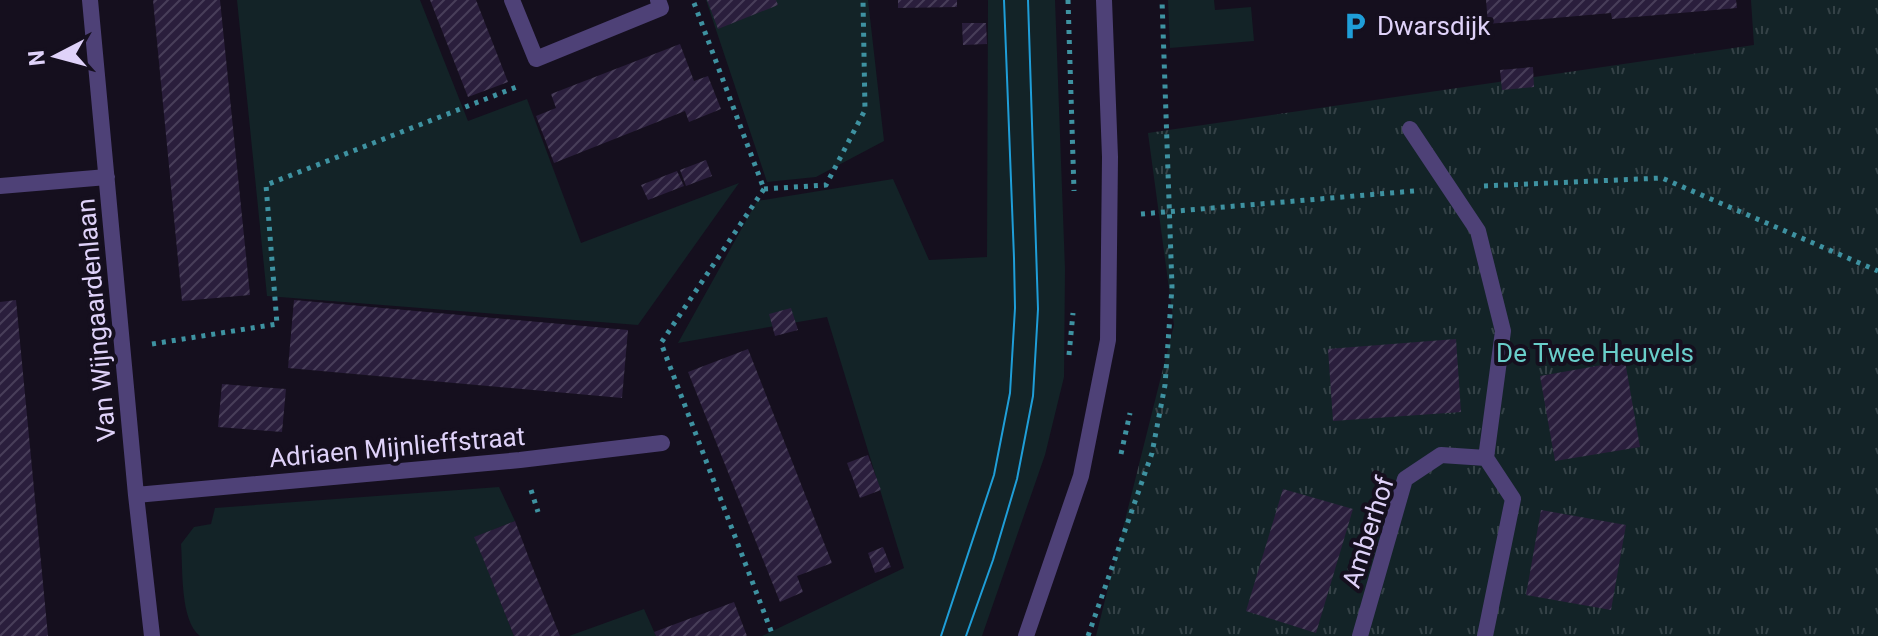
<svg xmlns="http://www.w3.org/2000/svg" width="1878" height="636" viewBox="0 0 1878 636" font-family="Roboto,sans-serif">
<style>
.grass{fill:#132327}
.park{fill:url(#park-tufts)}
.building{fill:url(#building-hatch)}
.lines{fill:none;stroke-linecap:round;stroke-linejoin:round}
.path{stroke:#3e92a1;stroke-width:5;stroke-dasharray:4 6;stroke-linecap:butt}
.minor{stroke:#4e4177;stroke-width:16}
.tertiary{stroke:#4e4177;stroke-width:16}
.tram{stroke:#1f9ed8;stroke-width:2}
.labels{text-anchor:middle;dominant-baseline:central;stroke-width:8;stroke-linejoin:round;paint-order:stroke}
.poi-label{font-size:26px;fill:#dfd2f9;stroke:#150f1e;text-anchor:start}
.street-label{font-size:26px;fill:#dfd2f9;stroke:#150f1e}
.park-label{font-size:26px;fill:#69ceca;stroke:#150f1e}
</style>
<defs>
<pattern id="park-tufts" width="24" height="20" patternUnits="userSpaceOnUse" patternTransform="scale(2)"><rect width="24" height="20" fill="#132327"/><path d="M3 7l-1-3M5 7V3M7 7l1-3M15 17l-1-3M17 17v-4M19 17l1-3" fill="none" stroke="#354247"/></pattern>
<pattern id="building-hatch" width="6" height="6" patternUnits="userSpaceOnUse" patternTransform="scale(2)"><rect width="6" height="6" fill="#2a1e3c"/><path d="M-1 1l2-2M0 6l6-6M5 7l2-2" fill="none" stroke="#483e59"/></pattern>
</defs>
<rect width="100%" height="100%" fill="#150f1e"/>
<path class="grass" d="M 237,0 L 420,0 L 468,121 L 527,99 L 581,243 L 739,183 L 638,325 L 267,296 Z
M 706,0 L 868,0 L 884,141 L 816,177 L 767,182 Z
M 988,0 L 1055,0 L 1065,269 L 1064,377 L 1045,455 L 982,636 L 762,636 L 904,568 L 827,317 L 678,343 L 757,201 L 893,179 L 929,260 L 987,257 Z
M 1168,0 L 1214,0 L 1215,10 L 1251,7 L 1254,41 L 1170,48 Z
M 499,487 L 515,521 L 475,537 L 514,636 L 200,636 C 180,621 183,569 181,544 L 194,527 L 211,524 L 215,508 Z
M 644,609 L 656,636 L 569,636 Z"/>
<path class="park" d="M 1751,0 L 1878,0 L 1878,636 L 1096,636 L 1174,325 L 1148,133 L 1754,45 Z"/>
<path class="building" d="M 153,0 L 220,0 L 250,295 L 182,301 Z
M 430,0 L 476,0 L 508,82 L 468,97 Z
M 707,0 L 776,0 L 778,5 L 718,29 Z
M 898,0 L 957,0 L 957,7 L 898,8 Z
M 1486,0 L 1736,0 L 1737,8 L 1612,19 L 1611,13 L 1488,24 Z
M 962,23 L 986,23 L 987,44 L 963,45 Z
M 680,44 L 694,81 L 708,76 L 721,109 L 689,122 L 685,111 L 554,163 L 536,116 L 556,108 L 551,94 Z
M 1533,67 L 1534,87 L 1502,90 L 1500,70 Z
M 706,160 L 712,176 L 686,186 L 680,170 Z
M 677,171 L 684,186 L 648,200 L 641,185 Z
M 16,300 L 48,636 L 0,636 L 0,302 Z
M 294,300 L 628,330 L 622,398 L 288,368 Z
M 791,308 L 798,330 L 775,336 L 769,314 Z
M 1456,339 L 1461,412 L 1333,421 L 1328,349 Z
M 748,349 L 832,563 L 797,576 L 803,592 L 780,602 L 688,372 Z
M 1625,361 L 1640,447 L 1555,461 L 1540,376 Z
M 222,384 L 286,389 L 282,432 L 218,427 Z
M 868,455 L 881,490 L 860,498 L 847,463 Z
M 1283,489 L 1353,509 L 1316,633 L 1246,611 Z
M 1541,510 L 1626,525 L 1611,610 L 1526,595 Z
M 515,521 L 530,561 L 560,636 L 514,636 L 482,556 L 474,537 Z
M 883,547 L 891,567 L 875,573 L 868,553 Z
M 734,602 L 747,636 L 656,636 L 654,632 Z"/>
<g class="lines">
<path class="path" d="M 1068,0 L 1074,191
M 694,3 L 764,189
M 1484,186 L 1662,178 L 1878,271
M 764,189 L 661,343 L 773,636
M 764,189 L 826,185 L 865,110 L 863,0
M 1141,214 L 1414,191
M 152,344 L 277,324 L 266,185 L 519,86
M 1069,355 L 1073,313
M 1121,454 L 1130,413
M 531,490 L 538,512
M 1088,636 L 1152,453 L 1165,385 L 1172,287 L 1162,0"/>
<path class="minor" d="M 90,0 L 136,495 L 152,636
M 512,0 L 536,59 L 661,8 L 658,0
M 1410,129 L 1478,231 L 1503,331 L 1486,458 L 1513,499 L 1485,636
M 0,186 L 107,177
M 136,495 L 520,460 L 662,443
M 1360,636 L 1405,479 L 1441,455 L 1486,458"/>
<path class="tertiary" d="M 1026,636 L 1081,476 L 1108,340 L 1110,157 L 1104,0"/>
<path class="tram" d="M 941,636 L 994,475 L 1010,393 L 1015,308 L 1014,258 L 1004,0
M 966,636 L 993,560 L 1017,479 L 1033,396 L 1038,309 L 1028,0"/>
</g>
<defs>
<symbol id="parking-bare" viewBox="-9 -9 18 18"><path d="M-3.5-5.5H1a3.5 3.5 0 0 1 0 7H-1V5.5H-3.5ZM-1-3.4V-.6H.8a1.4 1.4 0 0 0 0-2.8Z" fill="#1f9ed8" stroke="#150f1e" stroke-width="2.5" paint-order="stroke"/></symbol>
</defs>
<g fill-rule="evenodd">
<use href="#parking-bare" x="1335" y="6" width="40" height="40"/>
</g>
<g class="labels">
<g class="poi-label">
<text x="1377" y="26">Dwarsdijk</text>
</g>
<g class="street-label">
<text transform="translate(96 320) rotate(-95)">Van Wijngaardenlaan</text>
<text transform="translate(397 447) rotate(-5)">Adriaen Mijnlieffstraat</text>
<text transform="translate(1368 532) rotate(-72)">Amberhof</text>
</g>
<g class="park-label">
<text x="1595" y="353">De Twee Heuvels</text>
</g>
</g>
<g transform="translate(56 56) rotate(264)" stroke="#150f1e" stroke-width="6" paint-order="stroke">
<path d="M0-6L14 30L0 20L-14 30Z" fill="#dfd2f9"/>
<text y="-12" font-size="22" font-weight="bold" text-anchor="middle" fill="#dfd2f9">N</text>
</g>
</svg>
